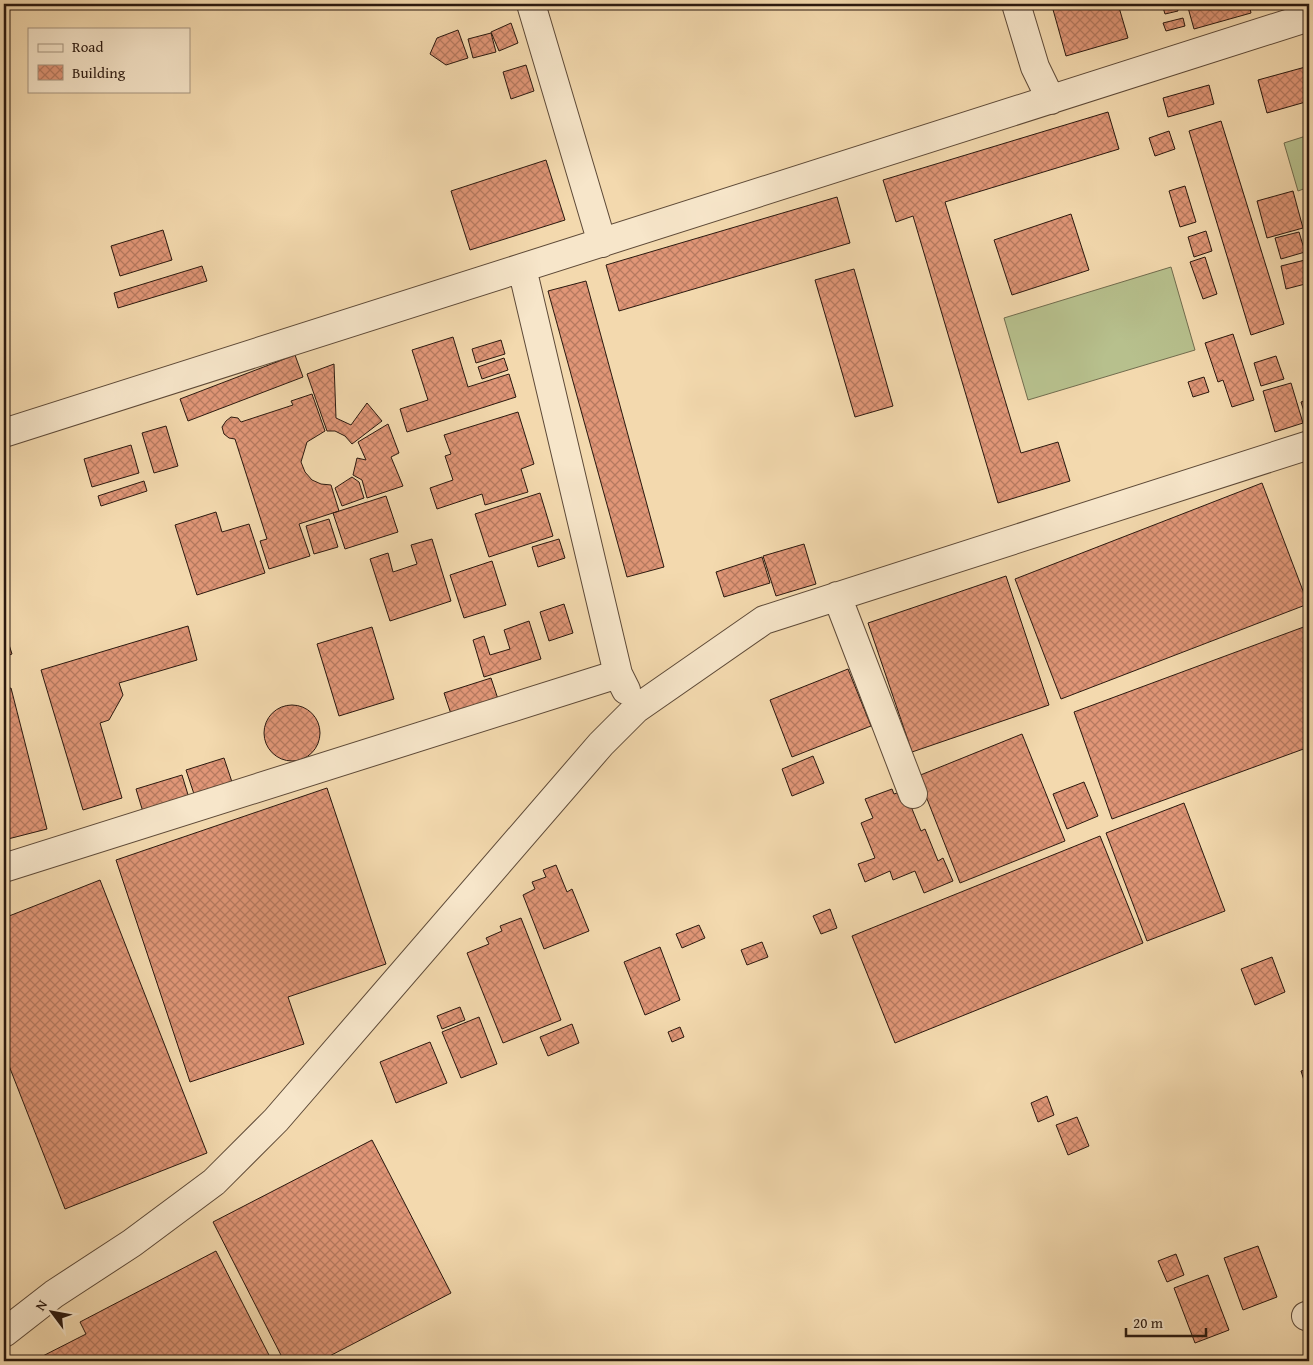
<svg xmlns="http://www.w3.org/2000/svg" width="1313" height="1365" viewBox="0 0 1313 1365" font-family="'Gentium Book Plus',serif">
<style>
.pitch{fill:#b7c08d;stroke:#716c4e}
.building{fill:url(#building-cross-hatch);stroke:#2b190f}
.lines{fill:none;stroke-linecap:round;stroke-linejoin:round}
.minor-casing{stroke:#5d4937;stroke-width:30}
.minor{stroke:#f7e6ca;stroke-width:28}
</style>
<defs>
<pattern id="building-cross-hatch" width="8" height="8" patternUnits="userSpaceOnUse" patternTransform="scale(1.25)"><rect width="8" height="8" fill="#e09677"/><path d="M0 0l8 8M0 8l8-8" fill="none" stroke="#b67a60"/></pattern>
</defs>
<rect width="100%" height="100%" fill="#f3d9ae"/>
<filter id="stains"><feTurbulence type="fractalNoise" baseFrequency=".004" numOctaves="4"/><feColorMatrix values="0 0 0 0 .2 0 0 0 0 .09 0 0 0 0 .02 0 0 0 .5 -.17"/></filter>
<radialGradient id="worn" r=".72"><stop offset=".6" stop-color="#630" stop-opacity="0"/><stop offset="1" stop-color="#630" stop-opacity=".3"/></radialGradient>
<path class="pitch" d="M 1309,135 L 1309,187 L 1298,191 L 1284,143 Z
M 1171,267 L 1195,350 L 1028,400 L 1004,318 Z"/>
<path class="building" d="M 396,4 L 421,4 L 413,8 L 404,8 Z
M 1060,4 L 1118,4 L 1128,38 L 1066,56 L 1052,6 Z
M 1162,4 L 1176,4 L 1178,11 L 1165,14 Z
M 1187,4 L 1249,4 L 1251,13 L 1194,29 Z
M 1183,18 L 1185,26 L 1166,31 L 1163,23 Z
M 511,23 L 518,43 L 499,51 L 491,32 Z
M 458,30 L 468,58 L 446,65 L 430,54 L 437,38 Z
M 491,33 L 496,52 L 473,58 L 468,39 Z
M 526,65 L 534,91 L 511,99 L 503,72 Z
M 1309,66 L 1309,101 L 1267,113 L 1258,80 Z
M 1209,85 L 1214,104 L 1168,117 L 1163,98 Z
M 1108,112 L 1119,149 L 945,202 L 1021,453 L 1058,442 L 1070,481 L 998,503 L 913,216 L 896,222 L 883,180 Z
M 1221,121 L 1284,324 L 1251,335 L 1189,131 Z
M 1169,131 L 1175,149 L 1155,156 L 1149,138 Z
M 546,160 L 565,220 L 470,250 L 451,191 Z
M 1185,186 L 1196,222 L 1180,227 L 1169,191 Z
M 1293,191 L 1303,228 L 1267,238 L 1257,201 Z
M 837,197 L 850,243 L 619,311 L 606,265 Z
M 1071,214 L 1089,270 L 1012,295 L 994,240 Z
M 163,230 L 172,260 L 120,276 L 111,246 Z
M 1206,231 L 1212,251 L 1194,257 L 1188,237 Z
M 1299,232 L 1305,252 L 1281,259 L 1275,238 Z
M 1205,257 L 1217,294 L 1203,299 L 1190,262 Z
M 1309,259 L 1309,283 L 1286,289 L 1281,266 Z
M 202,266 L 207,281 L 118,308 L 114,293 Z
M 854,269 L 893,406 L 855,417 L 815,280 Z
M 586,281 L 664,567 L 627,577 L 548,291 Z
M 1233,334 L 1254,400 L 1232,407 L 1223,380 L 1218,382 L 1205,343 Z
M 453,337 L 468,387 L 509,374 L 516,397 L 407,432 L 400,409 L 428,400 L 412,350 Z
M 501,340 L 505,354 L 476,363 L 472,349 Z
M 295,355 L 303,377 L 188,421 L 180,399 Z
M 1276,356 L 1284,379 L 1261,386 L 1254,363 Z
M 504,358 L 508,370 L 482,379 L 478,367 Z
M 334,364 L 336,418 L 351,425 L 367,403 L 382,421 L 352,444 L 345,436 L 335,431 L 327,431 L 307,374 Z
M 1204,377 L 1209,392 L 1193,397 L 1188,382 Z
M 1291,383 L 1303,423 L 1275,432 L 1263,391 Z
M 312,394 L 325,431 L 307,442 L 301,462 L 305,472 L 312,480 L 321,484 L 331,485 L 339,511 L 299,524 L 310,556 L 269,569 L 260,541 L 267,539 L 235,439 L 229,438 L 224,434 L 222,427 L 226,421 L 231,417 L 238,418 L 241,422 L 293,405 L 291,401 Z
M 1309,399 L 1309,424 L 1308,424 L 1301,402 Z
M 518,412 L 534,464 L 521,469 L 528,492 L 485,505 L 482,494 L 437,509 L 430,488 L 453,480 L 445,456 L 451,454 L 444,435 Z
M 388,424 L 399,453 L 391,457 L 403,486 L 367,498 L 362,480 L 353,475 L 357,458 L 366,460 L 358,442 Z
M 166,426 L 178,466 L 154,473 L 142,433 Z
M 131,445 L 139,473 L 92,487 L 84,459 Z
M 352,477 L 359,482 L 364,498 L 342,506 L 335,488 Z
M 144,481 L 147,491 L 101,506 L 98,496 Z
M 1262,483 L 1308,604 L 1061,699 L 1015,579 Z
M 540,493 L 553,536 L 489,557 L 475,514 Z
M 386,496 L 398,532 L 345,549 L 333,513 Z
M 216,512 L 222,532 L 249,524 L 265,573 L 197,595 L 175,525 Z
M 329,519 L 338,547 L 314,554 L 306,526 Z
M 432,539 L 451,601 L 390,621 L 370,559 L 388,553 L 393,572 L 417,564 L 411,545 Z
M 559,539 L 565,558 L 538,567 L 532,547 Z
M 804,544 L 816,584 L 776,596 L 763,556 Z
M 762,557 L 770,583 L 724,597 L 716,572 Z
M 492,561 L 506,605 L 464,618 L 450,575 Z
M 1006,576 L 1049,705 L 912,752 L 868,623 Z
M 564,604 L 573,633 L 549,641 L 540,612 Z
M 529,621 L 541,659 L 484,677 L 473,640 L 484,636 L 490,655 L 510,649 L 504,630 Z
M 1309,625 L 1309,747 L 1112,819 L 1074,712 Z
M 188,626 L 197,660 L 119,683 L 123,695 L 109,720 L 100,723 L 122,798 L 83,810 L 41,670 Z
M 372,627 L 394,699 L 339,716 L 317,644 Z
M 4,629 L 12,654 L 4,657 Z
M 848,669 L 871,726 L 792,757 L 770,700 Z
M 491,678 L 500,705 L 451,714 L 444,693 Z
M 11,688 L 47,829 L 4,840 L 4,690 Z
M264 733a28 28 0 1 1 56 0a28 28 0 1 1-56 0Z
M 1022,734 L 1065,841 L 960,883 L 918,776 Z
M 813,756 L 824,783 L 792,796 L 782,769 Z
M 224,758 L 233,785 L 195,797 L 186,770 Z
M 182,775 L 189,798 L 143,812 L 136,789 Z
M 1084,782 L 1098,816 L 1067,829 L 1053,794 Z
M 327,788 L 386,964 L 288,997 L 304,1044 L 190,1082 L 116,860 Z
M 892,789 L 894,794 L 900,792 L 906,806 L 910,804 L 921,831 L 925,829 L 938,861 L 943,858 L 953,881 L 924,893 L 915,871 L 893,880 L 890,871 L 865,882 L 858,864 L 875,858 L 861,823 L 873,818 L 865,799 Z
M 1184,803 L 1225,911 L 1147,941 L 1106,833 Z
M 1100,836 L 1143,943 L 895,1043 L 852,936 Z
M 556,865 L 567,892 L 572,889 L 589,931 L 544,949 L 523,895 L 535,889 L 532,882 L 546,877 L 543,870 Z
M 100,880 L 207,1153 L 65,1209 L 4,1053 L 4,918 Z
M 830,909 L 837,928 L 821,934 L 813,916 Z
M 521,918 L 561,1020 L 503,1043 L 467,953 L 489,944 L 486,938 L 502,931 L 500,926 Z
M 699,925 L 705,938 L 682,948 L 676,934 Z
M 762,942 L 768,957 L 747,965 L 741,950 Z
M 660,947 L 680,1000 L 645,1015 L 624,962 Z
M 1272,957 L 1285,992 L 1255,1005 L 1241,969 Z
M 460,1007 L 465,1020 L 442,1029 L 437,1016 Z
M 479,1017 L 497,1064 L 461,1078 L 442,1032 Z
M 572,1024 L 579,1043 L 548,1056 L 540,1037 Z
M 680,1027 L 684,1037 L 672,1042 L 668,1032 Z
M 430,1042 L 447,1083 L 396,1103 L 380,1062 Z
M 1309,1069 L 1309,1093 L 1308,1093 L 1301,1071 Z
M 1047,1096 L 1054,1115 L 1038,1122 L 1031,1103 Z
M 1077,1117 L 1089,1146 L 1068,1155 L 1056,1125 Z
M 372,1140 L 451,1293 L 320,1361 L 284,1361 L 213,1222 Z
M 1258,1246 L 1277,1297 L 1243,1310 L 1224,1258 Z
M 216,1251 L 272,1361 L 33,1361 L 86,1334 L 80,1322 Z
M 1176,1254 L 1184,1275 L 1167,1282 L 1158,1261 Z
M 1208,1275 L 1229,1330 L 1195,1343 L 1174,1288 Z"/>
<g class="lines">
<defs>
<path id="minor" d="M 531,4 L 602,243
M 1016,4 L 1035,67 L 1051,100
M 522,268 L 618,674 L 626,690
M 4,433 L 1309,17
M 837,596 L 913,794
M 4,868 L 618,674
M 1306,1316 L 1309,1315
M 4,1333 L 54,1294 L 132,1243 L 214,1182 L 276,1120 L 601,744 L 636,709 L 764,620 L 1309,445"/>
</defs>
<use href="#minor" class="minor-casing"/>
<use href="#minor" class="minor"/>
</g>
<rect width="1313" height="1365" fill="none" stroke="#f3d9ae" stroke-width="20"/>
<rect x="5" y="5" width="1303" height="1355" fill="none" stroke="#2b190f" stroke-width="2.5"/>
<rect x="10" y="10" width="1293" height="1345" fill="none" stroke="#2b190f"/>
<rect x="28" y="28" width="162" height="65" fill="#f7e6ca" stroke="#a5947f"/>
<rect x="38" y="44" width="25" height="8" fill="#f7e6ca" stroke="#a5947f"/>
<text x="72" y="52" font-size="15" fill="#2b190f">Road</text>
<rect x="38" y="65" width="25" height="15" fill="url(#building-cross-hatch)" stroke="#a5947f"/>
<text x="72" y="78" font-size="15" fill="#2b190f">Building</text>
<g transform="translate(52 1312) rotate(302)" stroke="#f7e6ca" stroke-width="4" paint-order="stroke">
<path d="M0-4L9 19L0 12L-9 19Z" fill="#2b190f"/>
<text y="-8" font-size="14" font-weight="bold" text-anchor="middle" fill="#2b190f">N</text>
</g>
<path d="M1126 1328v8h80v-8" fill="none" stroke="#2b190f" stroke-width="2.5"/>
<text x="1133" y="1328" font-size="15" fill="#2b190f" stroke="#f7e6ca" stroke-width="4" paint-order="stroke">20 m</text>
<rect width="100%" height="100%" filter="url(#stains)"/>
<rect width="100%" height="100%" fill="url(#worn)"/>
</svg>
